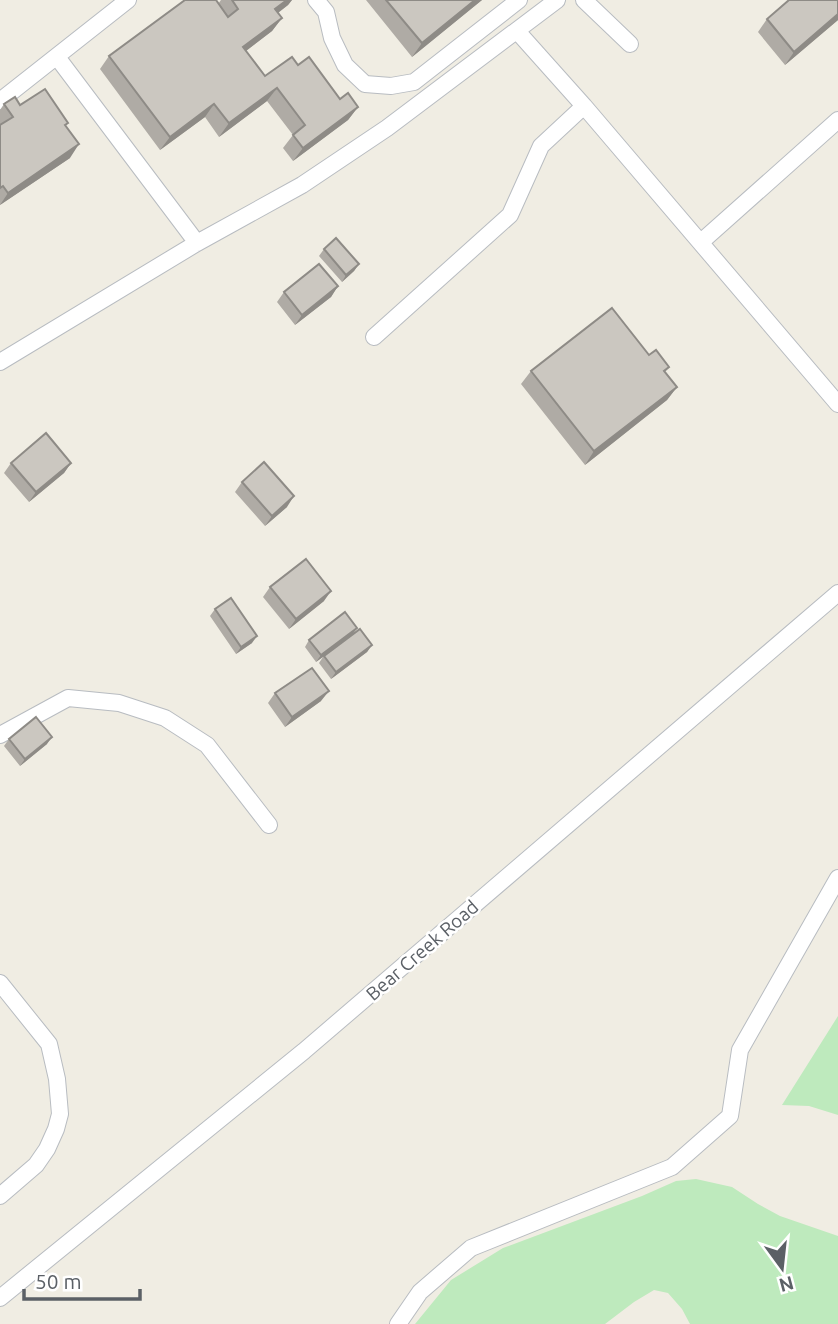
<svg xmlns="http://www.w3.org/2000/svg" width="838" height="1324" viewBox="0 0 838 1324" font-family="Ubuntu,sans-serif">
<style>
.green{fill:#beeabd}
.lines{fill:none;stroke-linecap:round;stroke-linejoin:round}
.minor-casing{stroke:#b8bcc1;stroke-width:18}
.minor{stroke:#fff;stroke-width:16}
.wall{fill:#afaba5}
.shaded-wall{fill:#8e8b86}
.building{fill:#cbc7c0;stroke:#8e8b86;stroke-width:2}
.labels{text-anchor:middle;dominant-baseline:central;stroke-width:5;stroke-linejoin:round;paint-order:stroke}
.street-label{font-size:19px;fill:#5b6066;stroke:#fff}
</style>
<rect width="100%" height="100%" fill="#f0ede3"/>
<path class="green" d="M 838,1016 L 838,1115 L 809,1106 L 782,1105 Z
M 696,1179 L 732,1187 L 758,1204 L 780,1216 L 838,1236 L 838,1324 L 690,1324 L 682,1309 L 668,1293 L 654,1290 L 634,1302 L 605,1324 L 415,1324 L 451,1280 L 503,1248 L 642,1196 L 676,1181 Z"/>
<g class="lines">
<defs>
<path id="minor" d="M 316,0 L 326,12 L 332,38 L 345,65 L 365,84 L 391,86 L 414,82 L 519,0
M 584,0 L 630,44
M 517,31 L 584,106 L 838,404
M 57,57 L 197,243
M 0,101 L 128,0
M 701,242 L 838,120
M 374,337 L 510,215 L 541,146 L 584,106
M 0,362 L 197,243 L 302,185 L 387,128 L 557,0
M 0,735 L 68,698 L 119,703 L 165,718 L 207,745 L 269,825
M 0,983 L 49,1044 L 57,1079 L 60,1114 L 56,1129 L 47,1149 L 36,1165 L 0,1196
M 0,1298 L 304,1051 L 838,593
M 398,1324 L 420,1292 L 471,1248 L 672,1167 L 730,1116 L 740,1050 L 838,878"/>
</defs>
<use href="#minor" class="minor-casing"/>
<use href="#minor" class="minor"/>
</g>
<path class="wall" d="M 221,0 L 292,0 L 288,5 L 278,13 L 282,18 L 272,31 L 246,51 L 265,76 L 298,65 L 340,99 L 358,107 L 348,120 L 293,161 L 283,148 L 293,135 L 267,101 L 219,137 L 205,117 L 160,150 L 100,69 L 109,56 L 218,4 Z
M 366,0 L 482,0 L 412,57 Z
M 838,0 L 838,20 L 785,65 L 758,32 L 767,19 Z
M 4,104 L 20,105 L 66,126 L 70,158 L 0,205 L 0,110 Z
M 324,249 L 359,264 L 354,271 L 342,282 L 319,256 Z
M 338,286 L 331,297 L 295,325 L 277,302 L 284,292 Z
M 649,355 L 669,367 L 665,372 L 677,387 L 667,400 L 585,465 L 521,384 L 531,371 Z
M 11,463 L 71,463 L 64,473 L 29,502 L 4,473 Z
M 242,482 L 287,507 L 265,526 L 235,492 Z
M 270,587 L 324,601 L 289,629 L 263,597 Z
M 215,609 L 252,643 L 236,654 L 210,616 Z
M 357,628 L 352,635 L 372,645 L 367,652 L 331,679 L 319,663 L 323,657 L 316,662 L 305,647 L 309,640 Z
M 275,693 L 321,701 L 285,727 L 268,703 Z
M 9,739 L 47,744 L 20,766 L 4,746 Z"/>
<path class="shaded-wall" d="M 287,0 L 292,0 L 288,5 L 266,22 L 275,9 Z
M 475,0 L 482,0 L 412,57 L 422,43 Z
M 838,14 L 838,20 L 785,65 L 794,52 Z
M 282,18 L 272,31 L 234,60 L 243,47 Z
M 277,88 L 267,101 L 219,137 L 229,123 Z
M 214,104 L 205,117 L 160,150 L 170,137 Z
M 358,107 L 348,120 L 293,161 L 303,148 Z
M 79,144 L 70,158 L 0,205 L 8,193 Z
M 359,264 L 354,271 L 342,282 L 346,275 Z
M 338,286 L 331,297 L 295,325 L 302,315 Z
M 677,387 L 667,400 L 585,465 L 594,451 Z
M 71,463 L 64,473 L 29,502 L 36,492 Z
M 294,496 L 287,507 L 265,526 L 272,516 Z
M 331,591 L 324,601 L 289,629 L 296,619 Z
M 357,628 L 352,635 L 316,662 L 321,655 Z
M 257,636 L 252,643 L 236,654 L 241,647 Z
M 372,645 L 367,652 L 331,679 L 336,672 Z
M 329,691 L 321,701 L 285,727 L 292,717 Z
M 52,737 L 47,744 L 20,766 L 25,759 Z"/>
<path class="building" d="M 185,0 L 216,0 L 228,17 L 238,9 L 232,0 L 287,0 L 275,9 L 282,18 L 243,47 L 265,76 L 292,57 L 298,65 L 309,57 L 340,99 L 348,93 L 358,107 L 303,148 L 293,135 L 305,125 L 277,88 L 229,123 L 214,104 L 170,137 L 109,56 Z
M 386,0 L 475,0 L 422,43 Z
M 789,0 L 838,0 L 838,14 L 794,52 L 767,19 Z
M 45,89 L 68,123 L 65,125 L 79,144 L 8,193 L 3,186 L 0,188 L 0,125 L 13,117 L 4,104 L 15,97 L 20,105 Z
M 336,238 L 359,264 L 346,275 L 324,249 Z
M 319,264 L 338,286 L 302,315 L 284,292 Z
M 612,308 L 649,355 L 656,350 L 669,367 L 664,371 L 677,387 L 594,451 L 531,371 Z
M 46,433 L 71,463 L 36,492 L 11,463 Z
M 264,462 L 294,496 L 272,516 L 242,482 Z
M 306,559 L 331,591 L 296,619 L 270,587 Z
M 231,598 L 257,636 L 241,647 L 215,609 Z
M 345,612 L 357,628 L 321,655 L 309,640 Z
M 360,629 L 372,645 L 336,672 L 324,656 Z
M 312,668 L 329,691 L 292,717 L 275,693 Z
M 36,717 L 52,737 L 25,759 L 9,739 Z"/>
<g class="labels">
<g class="street-label">
<text transform="translate(422 950) rotate(-41)">Bear Creek Road</text>
</g>
</g>
<g transform="translate(782 1268) rotate(165)" stroke="#ffffff" stroke-width="5" paint-order="stroke">
<path d="M0-5L12 26L0 18L-12 26Z" fill="#5b6066"/>
<text y="-10" font-size="19" font-weight="bold" text-anchor="middle" fill="#5b6066">N</text>
</g>
<path d="M24 1289v10h116v-10" fill="none" stroke="#5b6066" stroke-width="3.5"/>
<text x="35" y="1289" font-size="21" fill="#5b6066" stroke="#ffffff" stroke-width="5" paint-order="stroke">50 m</text>
</svg>
